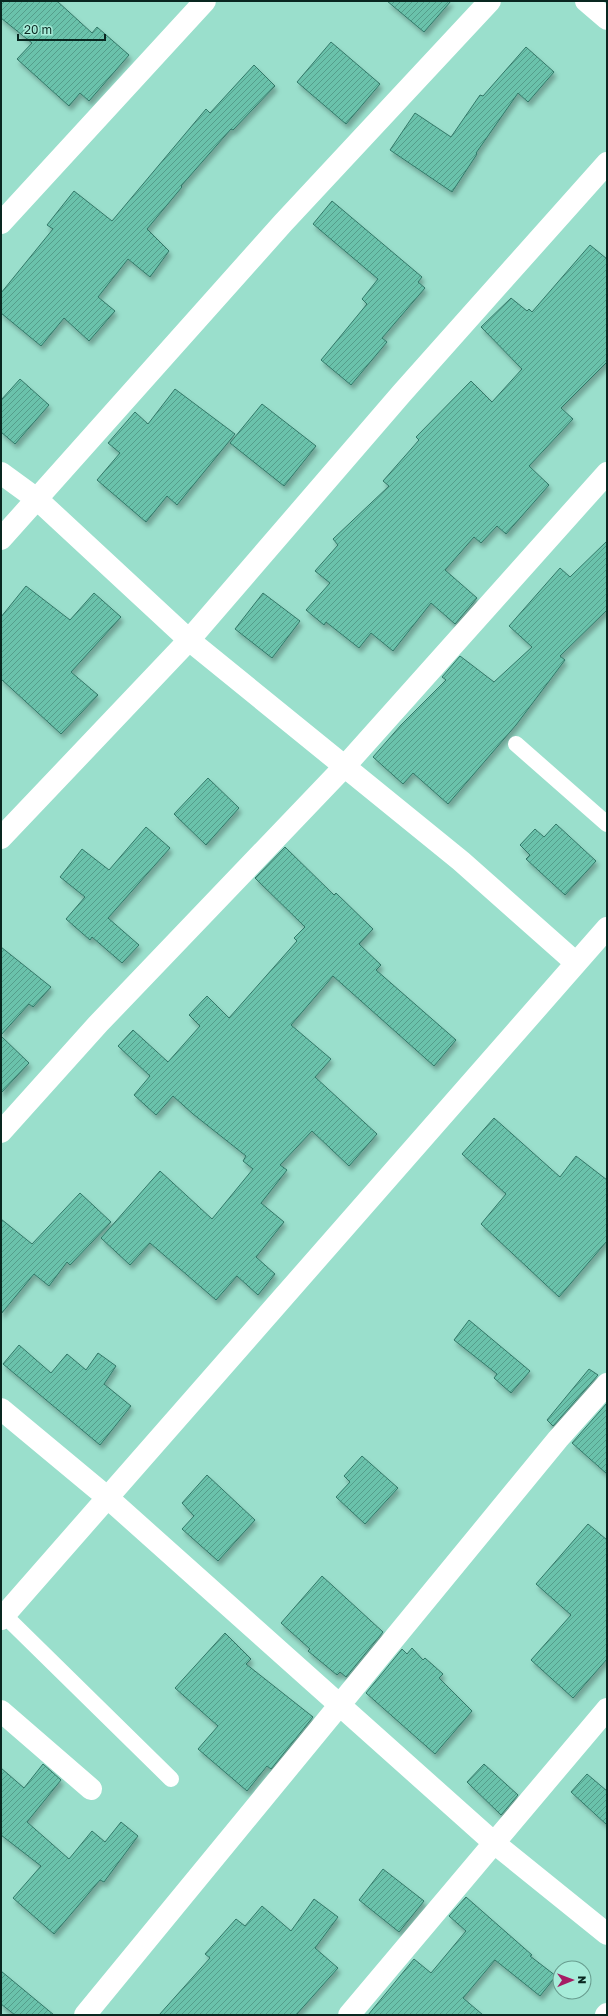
<svg xmlns="http://www.w3.org/2000/svg" width="608" height="2016" viewBox="0 0 608 2016" font-family="'Golos Text',sans-serif">
<style>
.building{fill:url(#building-hatch);stroke:#337868;filter:url(#shadow)}
.lines{fill:none;stroke-linecap:round;stroke-linejoin:round}
.lane{stroke:#fff;stroke-width:16}
.street{stroke:#fff;stroke-width:22}
</style>
<defs>
<pattern id="building-hatch" width="6" height="6" patternUnits="userSpaceOnUse"><rect width="6" height="6" fill="#6ac2ab"/><path d="M-1 1l2-2M0 6l6-6M5 7l2-2" fill="none" stroke="#559e8b"/></pattern>
<filter id="shadow"><feDropShadow dx="2.5" dy="4.5" stdDeviation="2" flood-color="#0004"/></filter>
</defs>
<rect width="100%" height="100%" fill="#9adfcc"/>
<path class="building" d="M 1,1 L 57,1 L 92,33 L 97,27 L 129,55 L 89,101 L 80,93 L 69,106 L 17,59 L 32,43 L 1,18 Z
M 387,1 L 451,1 L 424,32 Z
M 331,42 L 380,84 L 346,124 L 297,82 Z
M 526,47 L 554,72 L 528,102 L 518,93 L 476,153 L 477,154 L 452,192 L 390,150 L 415,113 L 451,137 L 480,95 L 483,96 Z
M 254,65 L 275,86 L 233,130 L 231,129 L 181,186 L 182,187 L 147,229 L 169,251 L 150,277 L 128,259 L 98,297 L 115,311 L 89,341 L 64,318 L 41,346 L 1,313 L 1,293 L 53,229 L 47,225 L 74,191 L 112,221 L 206,109 L 210,113 Z
M 332,201 L 422,277 L 418,282 L 425,288 L 382,338 L 387,342 L 351,385 L 321,360 L 367,304 L 362,299 L 378,279 L 313,224 Z
M 590,245 L 607,259 L 607,362 L 561,408 L 573,419 L 529,466 L 549,485 L 506,534 L 497,526 L 481,543 L 474,537 L 445,570 L 477,598 L 455,624 L 431,603 L 393,651 L 371,633 L 359,648 L 326,622 L 324,625 L 306,610 L 330,583 L 315,571 L 338,545 L 333,539 L 389,486 L 383,481 L 419,440 L 416,437 L 471,381 L 492,402 L 522,369 L 481,327 L 511,298 L 527,311 L 529,309 L 532,312 Z
M 20,379 L 49,405 L 15,444 L 1,432 L 1,400 Z
M 175,389 L 235,434 L 177,505 L 167,496 L 146,522 L 97,480 L 120,453 L 108,443 L 135,412 L 148,424 Z
M 262,404 L 316,446 L 284,486 L 230,443 Z
M 607,541 L 607,610 L 560,656 L 565,660 L 516,725 L 448,804 L 413,773 L 403,784 L 373,757 L 401,725 L 446,680 L 442,677 L 460,656 L 494,682 L 532,647 L 509,626 L 560,568 L 570,577 Z
M 26,586 L 70,620 L 94,593 L 121,617 L 71,672 L 98,695 L 61,734 L 1,679 L 1,617 Z
M 263,593 L 300,621 L 272,658 L 235,629 Z
M 208,778 L 239,808 L 206,845 L 174,814 Z
M 556,824 L 596,861 L 565,895 L 526,859 L 530,855 L 520,845 L 535,829 L 544,837 Z
M 146,827 L 170,848 L 108,918 L 139,945 L 122,963 L 92,937 L 90,940 L 66,919 L 85,897 L 60,877 L 82,849 L 109,870 Z
M 285,847 L 334,895 L 336,893 L 373,929 L 359,944 L 381,965 L 376,970 L 456,1040 L 434,1066 L 333,976 L 291,1025 L 331,1059 L 315,1077 L 377,1134 L 349,1166 L 312,1131 L 280,1165 L 287,1170 L 261,1203 L 284,1222 L 256,1257 L 275,1274 L 258,1295 L 237,1276 L 216,1300 L 150,1243 L 130,1265 L 101,1238 L 160,1171 L 212,1219 L 253,1169 L 243,1161 L 246,1156 L 193,1114 L 173,1096 L 156,1115 L 134,1095 L 150,1076 L 118,1046 L 133,1030 L 168,1062 L 200,1026 L 189,1015 L 207,996 L 229,1018 L 297,941 L 294,938 L 305,927 L 255,878 Z
M 1,947 L 51,987 L 33,1007 L 29,1004 L 1,1035 Z
M 1,1036 L 29,1063 L 1,1093 Z
M 494,1118 L 560,1177 L 576,1156 L 607,1180 L 607,1241 L 559,1297 L 481,1224 L 506,1194 L 462,1154 Z
M 80,1193 L 111,1222 L 70,1265 L 67,1262 L 49,1286 L 34,1274 L 1,1314 L 1,1219 L 32,1244 Z
M 469,1320 L 530,1371 L 511,1393 L 494,1378 L 497,1374 L 454,1340 Z
M 19,1345 L 51,1373 L 67,1354 L 86,1370 L 98,1353 L 116,1366 L 104,1384 L 131,1406 L 100,1445 L 3,1364 Z
M 589,1369 L 598,1375 L 553,1426 L 547,1420 Z
M 607,1403 L 607,1474 L 572,1443 Z
M 362,1456 L 398,1488 L 365,1524 L 336,1497 L 350,1482 L 344,1476 Z
M 207,1475 L 255,1520 L 218,1561 L 182,1529 L 194,1516 L 182,1503 Z
M 588,1524 L 607,1540 L 607,1659 L 573,1698 L 531,1660 L 571,1615 L 536,1584 Z
M 322,1576 L 383,1632 L 346,1677 L 340,1672 L 337,1675 L 308,1651 L 310,1649 L 281,1623 Z
M 225,1633 L 251,1659 L 246,1664 L 313,1717 L 271,1769 L 267,1766 L 247,1791 L 198,1749 L 218,1726 L 175,1688 Z
M 412,1648 L 423,1660 L 425,1658 L 443,1674 L 439,1678 L 472,1711 L 435,1754 L 366,1693 L 402,1649 L 407,1654 Z
M 43,1764 L 61,1780 L 27,1822 L 69,1859 L 92,1831 L 105,1842 L 121,1822 L 138,1836 L 104,1882 L 100,1880 L 54,1934 L 13,1898 L 41,1866 L 1,1835 L 1,1768 L 24,1788 Z
M 484,1764 L 518,1795 L 501,1815 L 467,1782 Z
M 587,1774 L 607,1791 L 607,1825 L 571,1792 Z
M 383,1869 L 424,1901 L 399,1932 L 359,1900 Z
M 466,1897 L 532,1955 L 530,1956 L 556,1976 L 540,1996 L 495,1960 L 463,1998 L 483,2015 L 368,2015 L 414,1959 L 431,1973 L 466,1931 L 449,1916 Z
M 314,1899 L 338,1917 L 315,1948 L 338,1968 L 296,2015 L 159,2015 L 210,1958 L 205,1954 L 236,1919 L 245,1926 L 262,1906 L 291,1931 Z
M 1,1971 L 54,2015 L 15,2015 L 1,2004 Z"/>
<g class="lines">
<path class="lane" d="M 516,744 L 607,824
M 4,1615 L 171,1779"/>
<path class="street" d="M 586,1 L 607,19
M 1,223 L 205,1
M 1,473 L 38,500 L 189,640 L 461,861 L 576,963
M 1,539 L 283,223 L 490,1
M 1,838 L 189,640 L 402,393 L 607,163
M 1,1132 L 99,1023 L 345,766 L 607,473
M 1,1409 L 108,1498 L 493,1842 L 607,1934
M 1,1619 L 607,928
M 1,1711 L 91,1789
M 85,2015 L 558,1439 L 607,1384
M 349,2015 L 607,1709
M 606,2015 L 607,2014"/>
</g>
<rect width="608" height="2016" fill="none" stroke="#092720" stroke-width="4"/>
<g transform="translate(572 1980) rotate(89)"><circle r="19" fill="#a7ecd9" stroke="#689d8f"/>
<path d="M0-3L7 15L0 10L-7 15Z" fill="#a51b63"/>
<text y="-6" font-size="11" font-weight="bold" text-anchor="middle" fill="#092720">N</text>
</g>
<path d="M18 34v6h87v-6" fill="none" stroke="#092720" stroke-width="2"/>
<text x="24" y="34" font-size="12" fill="#092720" stroke="#a7ecd9" stroke-width="3" paint-order="stroke">20 m</text>
</svg>
